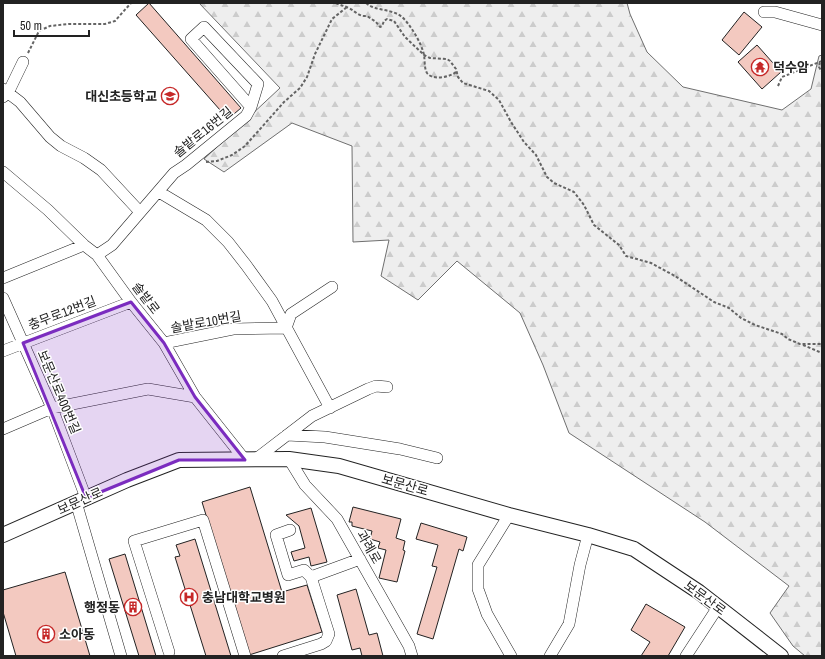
<svg xmlns="http://www.w3.org/2000/svg" width="825" height="659" viewBox="0 0 825 659" font-family="'Archivo Narrow','Noto Sans KR',sans-serif">
<style>
.forest{fill:url(#forest-firs);stroke:#6f6f6f}
.building{fill:#f3c9c0;stroke:#222}
.lines{fill:none;stroke-linecap:round;stroke-linejoin:round}
.minor-casing{stroke:#222;stroke-width:12}
.major-casing{stroke:#222;stroke-width:16}
.path{stroke:#646464;stroke-width:2;stroke-dasharray:3 2;stroke-linecap:butt}
.minor{stroke:#fff;stroke-width:11}
.major{stroke:#fff;stroke-width:14}
.marked{fill:#7b2cbf;fill-opacity:0.2;stroke:#7b2cbf;stroke-width:3;stroke-linejoin:round}
.labels{text-anchor:middle;dominant-baseline:central;stroke-width:3;stroke-linejoin:round;paint-order:stroke}
.poi-label{font-size:13px;font-weight:bold;fill:#222;stroke:#fff;text-anchor:start}
.street-label{font-size:13px;fill:#222;stroke:#fff}
</style>
<defs>
<pattern id="forest-firs" width="22" height="20" patternUnits="userSpaceOnUse"><rect width="22" height="20" fill="#eee"/><path d="M5 1l3.5 6h-7zM16 11l3.5 6h-7z" fill="#ccc"/></pattern>
</defs>
<rect width="100%" height="100%" fill="#fff"/>
<path class="forest" d="M 199,3 L 627,3 L 630,14 L 647,52 L 683,87 L 782,110 L 811,89 L 819,56 L 822,55 L 822,656 L 805,656 L 793,646 L 770,613 L 789,586 L 705,522 L 569,433 L 543,365 L 520,313 L 457,261 L 418,300 L 381,276 L 389,240 L 353,242 L 352,146 L 292,123 L 224,172 L 204,159 L 280,88 Z"/>
<path class="building" d="M 149,3 L 241,108 L 228,119 L 136,15 Z
M 744,12 L 762,27 L 739,55 L 722,40 Z
M 757,45 L 781,72 L 762,89 L 738,62 Z
M 250,487 L 282,592 L 307,585 L 322,632 L 249,655 L 202,502 Z
M 353,507 L 401,519 L 396,538 L 405,541 L 403,550 L 405,551 L 397,582 L 379,578 L 386,550 L 378,548 L 380,542 L 370,539 L 372,531 L 352,526 L 352,522 L 349,522 Z
M 311,508 L 327,562 L 311,566 L 309,557 L 294,561 L 291,552 L 305,548 L 299,526 L 286,515 Z
M 421,523 L 467,537 L 463,551 L 459,549 L 433,639 L 417,634 L 437,567 L 432,566 L 438,545 L 416,539 Z
M 195,539 L 231,656 L 206,656 L 175,557 L 180,556 L 176,545 Z
M 125,554 L 156,656 L 139,656 L 109,559 Z
M 65,572 L 90,656 L 16,656 L 3,612 L 3,590 Z
M 356,589 L 369,635 L 377,633 L 383,656 L 362,656 L 360,648 L 352,650 L 337,595 Z
M 646,604 L 685,627 L 668,656 L 641,656 L 650,642 L 631,630 Z"/>
<g class="lines">
<defs>
<path id="minor" d="M 764,12 L 775,12 L 822,25
M 3,89 L 20,102 L 50,137 L 61,146 L 84,158 L 101,170 L 140,212
M 3,97 L 8,93 L 23,62
M 3,172 L 48,210 L 84,245 L 97,255 L 131,302 L 164,343 L 195,397 L 245,460
M 159,192 L 206,220 L 228,242 L 246,265 L 272,301 L 330,408
M 97,255 L 112,245 L 174,173 L 186,165 L 246,116 L 251,107 L 191,39 L 204,27 L 258,84 L 251,107
M 3,278 L 84,245
M 3,298 L 52,408 L 86,498
M 164,343 L 233,329 L 286,328 L 291,314 L 332,287
M 3,351 L 131,302
M 3,429 L 52,408 L 148,389 L 195,397
M 287,435 L 325,437 L 400,449 L 437,458
M 256,459 L 312,416 L 368,389 L 376,386 L 387,387
M 289,459 L 305,485 L 337,519 L 409,646 L 412,656
M 76,502 L 121,656
M 509,515 L 478,565 L 478,589 L 487,614 L 511,656
M 290,530 L 276,535 L 288,575 L 304,570 L 311,577
M 169,652 L 134,541 L 203,520 L 245,656
M 283,656 L 321,644 L 326,641 L 329,634 L 311,577 L 360,559
M 550,656 L 569,624 L 580,565 L 588,535
M 686,656 L 718,607"/>
<path id="major" d="M 3,535 L 127,480 L 179,460 L 289,459 L 339,466 L 509,515 L 588,535 L 634,549 L 699,592 L 781,656"/>
</defs>
<use href="#minor" class="minor-casing"/>
<use href="#major" class="major-casing"/>
<path class="path" d="M 336,3 C 340,5 344,6 349,8 C 355,11 359,17 367,16 L 376,22 L 380,27 L 382,26 L 384,21 L 387,19 L 394,21 L 405,37 L 424,55 L 430,58 L 447,59 L 450,61 L 456,69 L 458,77 L 463,83 L 489,91 L 499,100 L 511,122 L 524,142 L 536,155 L 547,177 L 554,183 L 574,192 L 584,205 L 594,225 L 619,245 L 626,256 L 651,263 L 675,276 L 714,302 L 729,308 L 741,318 L 755,325 L 782,334 L 788,339 L 800,344 L 822,344
M 366,3 C 377,12 391,8 402,17 C 410,24 422,44 424,55 C 425,60 424,68 427,73 C 433,81 450,77 456,72
M 28,53 L 39,31 L 50,26 L 69,24 L 105,24 L 115,21 L 131,3
M 820,62 L 819,67 L 822,72
M 778,86 L 782,77 L 822,61
M 206,162 L 217,161 L 232,155 L 245,146 L 284,102 L 300,88 L 307,77 L 315,54 L 332,19 L 347,7
M 803,345 L 822,353"/>
<use href="#minor" class="minor"/>
<use href="#major" class="major"/>
</g>
<path class="marked" d="M 131,302 L 164,343 L 195,397 L 245,460 L 179,460 L 86,498 L 23,343 Z"/>
<defs>
<symbol id="temple-ring" viewBox="-11 -11 22 22"><circle r="9.5" fill="#fff" stroke="#c62828" stroke-width="1.5"/><path d="M0-6L5-2H3V0L6.5 2.5H4V6H1.5V3h-3V6H-4V2.5H-6.5L-3 0V-2H-5Z" fill="#c62828"/></symbol>
<symbol id="school-ring" viewBox="-11 -11 22 22"><circle r="9.5" fill="#fff" stroke="#c62828" stroke-width="1.5"/><path d="M0-5L7-2L0 1L-7-2ZM-4 1L0 2.5L4 1V4Q0 6-4 4Z" fill="#c62828"/></symbol>
<symbol id="hospital-ring" viewBox="-11 -11 22 22"><circle r="9.5" fill="#fff" stroke="#c62828" stroke-width="1.5"/><path d="M-5-5h3v3.5h4V-5h3V5h-3V1.5h-4V5h-3Z" fill="#c62828"/></symbol>
<symbol id="building-ring" viewBox="-11 -11 22 22"><circle r="9.5" fill="#fff" stroke="#c62828" stroke-width="1.5"/><path d="M-4-6H4V6H1V3H-1V6H-4ZM-2.5-4.3h1.7v1.8h-1.7ZM.8-4.3h1.7v1.8H.8ZM-2.5-1h1.7V.8h-1.7ZM.8-1h1.7V.8H.8Z" fill="#c62828"/></symbol>
</defs>
<g fill-rule="evenodd">
<use href="#temple-ring" x="750" y="57" width="20" height="20"/>
<use href="#school-ring" x="160" y="86" width="20" height="20"/>
<use href="#hospital-ring" x="179" y="587" width="20" height="20"/>
<use href="#building-ring" x="123" y="597" width="20" height="20"/>
<use href="#building-ring" x="36" y="624" width="20" height="20"/>
</g>
<g class="labels">
<g class="poi-label">
<text x="773" y="67">덕수암</text>
<text x="157" y="96" text-anchor="end">대신초등학교</text>
<text x="202" y="597">충남대학교병원</text>
<text x="120" y="607" text-anchor="end">행정동</text>
<text x="59" y="634">소아동</text>
</g>
<g class="street-label">
<text transform="translate(203 132) rotate(-39)">솔밭로16번길</text>
<text transform="translate(146 298) rotate(53)">솔밭로</text>
<text transform="translate(62 313) rotate(-21)">충무로12번길</text>
<text transform="translate(206 322) rotate(-10)">솔밭로10번길</text>
<text transform="translate(59 392) rotate(67)">보문산로400번길</text>
<text transform="translate(405 485) rotate(16)">보문산로</text>
<text transform="translate(80 501) rotate(-24)">보문산로</text>
<text transform="translate(369 547) rotate(60)">과례로</text>
<text transform="translate(705 598) rotate(36)">보문산로</text>
</g>
</g>
<rect width="825" height="659" fill="none" stroke="#222222" stroke-width="8"/>
<path d="M14 30v6h75v-6" fill="none" stroke="#222222" stroke-width="2"/>
<text x="20" y="30" font-size="12" fill="#222222" stroke="#ffffff" stroke-width="3" paint-order="stroke">50 m</text>
</svg>
